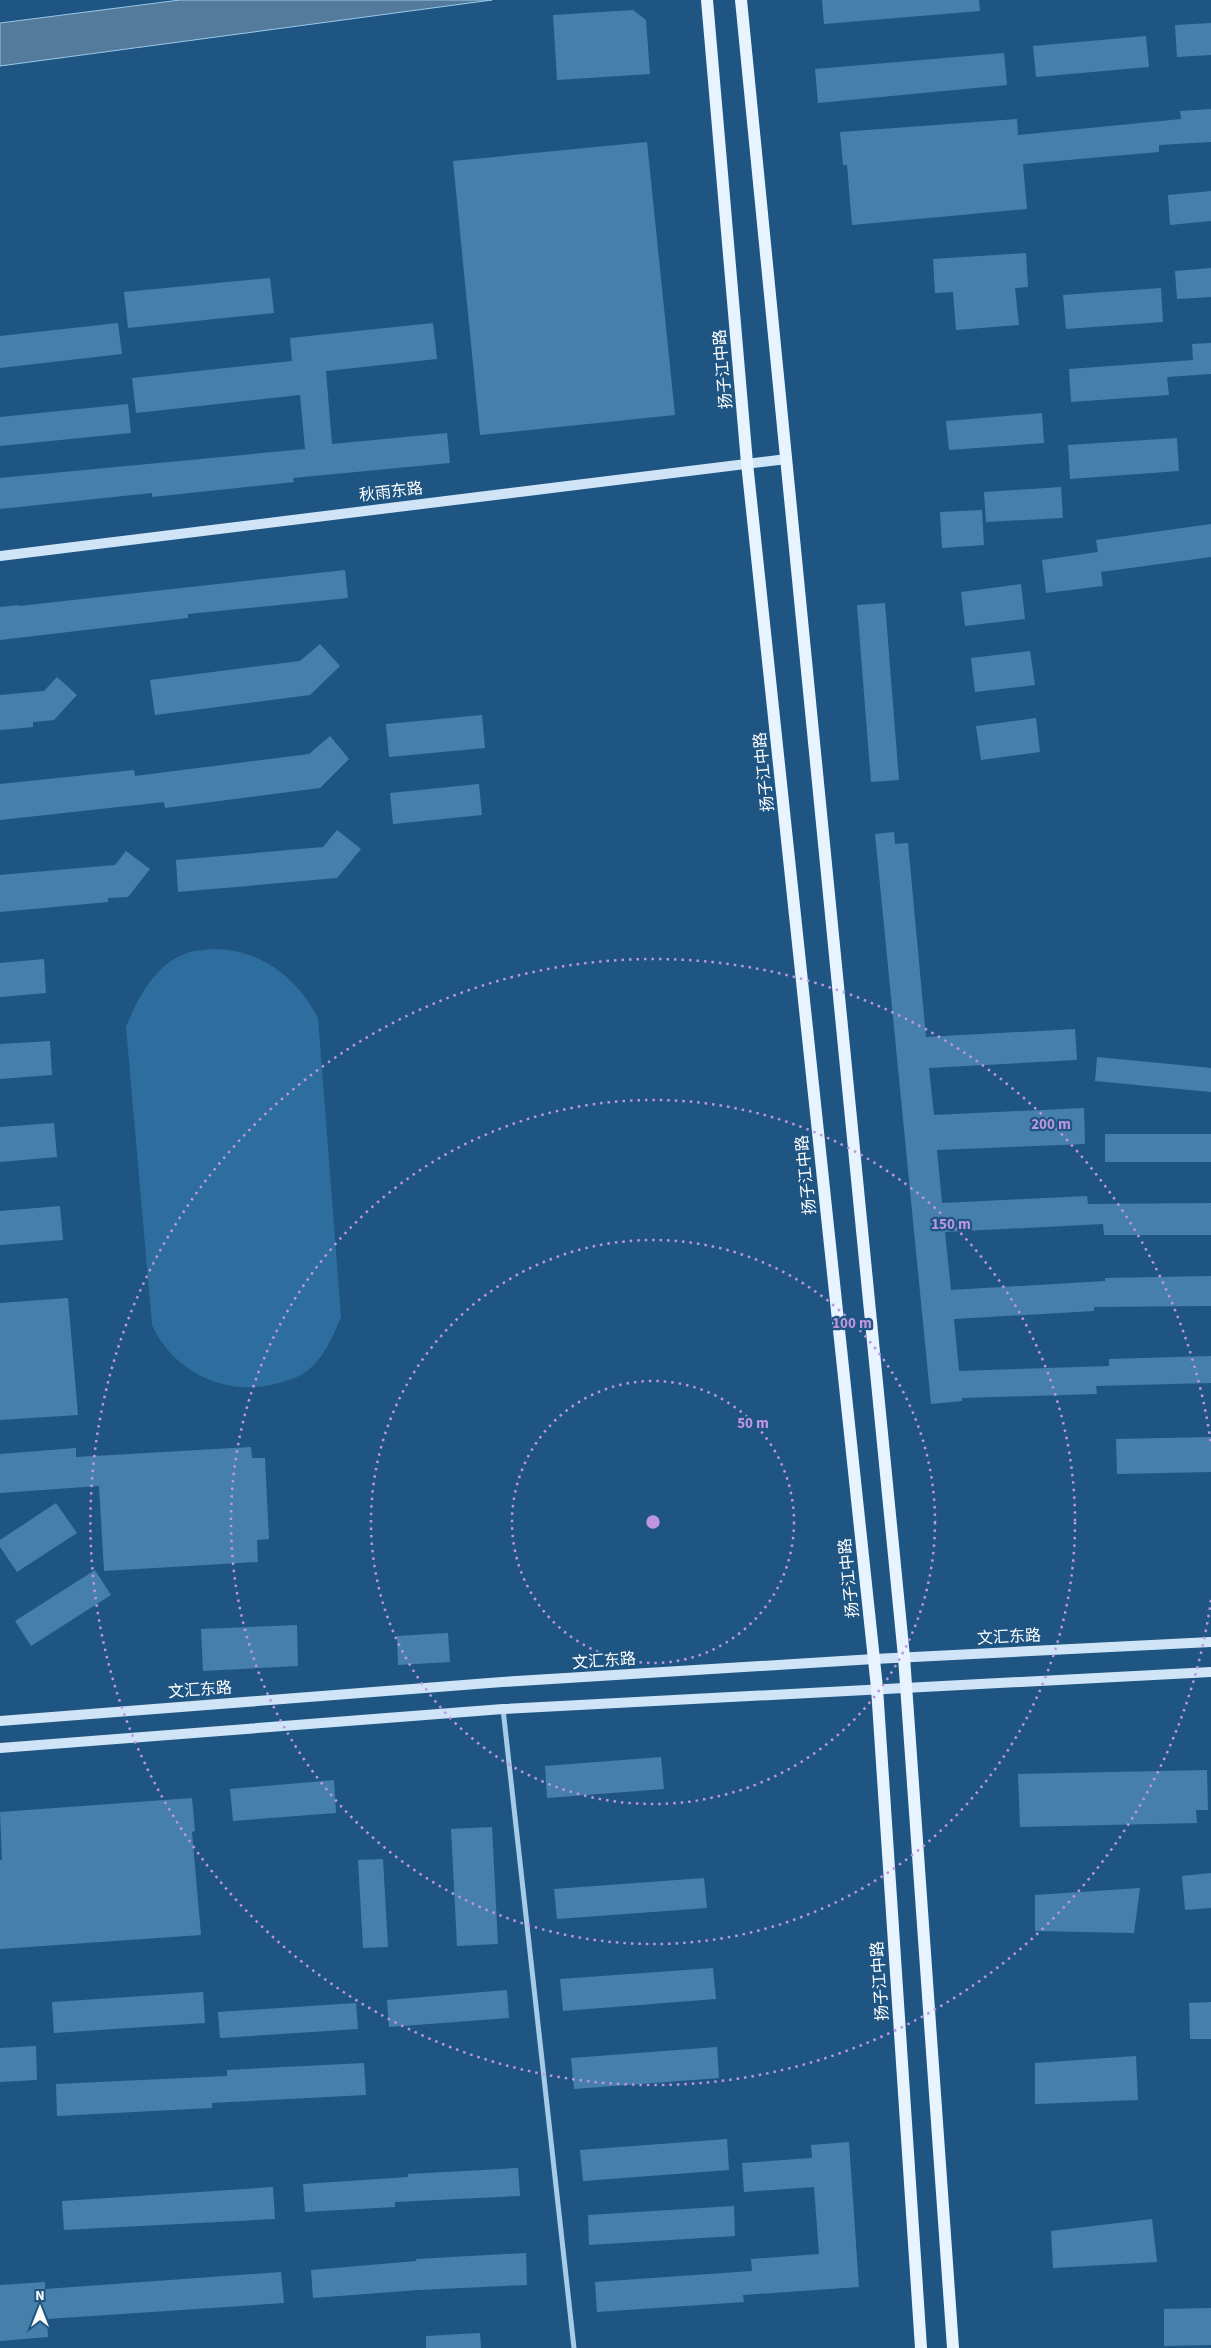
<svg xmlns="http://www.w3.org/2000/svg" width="1211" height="2348" viewBox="0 0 1211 2348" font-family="'Source Sans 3','Noto Sans SC',sans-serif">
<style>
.green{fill:#2e6e9e}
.water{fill:#547b9b;stroke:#98c8ea}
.building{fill:#477fab}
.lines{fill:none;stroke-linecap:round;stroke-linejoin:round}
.street{stroke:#a5cbe9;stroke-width:5}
.secondary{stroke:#cfe5f7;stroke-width:10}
.primary{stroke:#e7f3fe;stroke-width:12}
.ring{fill:none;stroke:#bd96df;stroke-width:2.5;stroke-dasharray:2.5 5}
.labels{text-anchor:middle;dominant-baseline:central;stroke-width:4.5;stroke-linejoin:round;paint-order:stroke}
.street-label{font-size:16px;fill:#fff;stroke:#1f5582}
.centre{fill:#bd96df;stroke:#1f5582;stroke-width:2.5}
.ring-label{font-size:15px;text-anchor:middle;font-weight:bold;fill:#bd96df;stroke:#1f5582;stroke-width:4.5;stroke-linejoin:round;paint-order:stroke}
</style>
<rect width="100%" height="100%" fill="#1f5582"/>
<path class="green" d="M 213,949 C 260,949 297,977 318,1018 L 341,1317 C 333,1336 324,1358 307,1371 C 296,1379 283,1382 271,1385 C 222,1395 173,1371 152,1325 L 126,1027 C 139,996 155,963 190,952 C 197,950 206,950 213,949 Z"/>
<path class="water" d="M 180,0 L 492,0 L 0,66 L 0,23 Z"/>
<path class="building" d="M 822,0 L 979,0 L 980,11 L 824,24 Z
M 633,10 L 646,20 L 650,74 L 557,80 L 553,15 Z
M 1211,23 L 1211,55 L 1177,57 L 1175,25 Z
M 1146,36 L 1149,67 L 1036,77 L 1033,46 Z
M 1004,53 L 1007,85 L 818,103 L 815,69 Z
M 1211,109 L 1211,142 L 1159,145 L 1159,152 L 1023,164 L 1027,209 L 852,225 L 847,165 L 843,165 L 840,132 L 1017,119 L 1018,135 L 1181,119 L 1180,111 Z
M 647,142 L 675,415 L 480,435 L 453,161 Z
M 1211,191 L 1211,221 L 1170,225 L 1168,195 Z
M 1026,253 L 1028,287 L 1015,288 L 1019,325 L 956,330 L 953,292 L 935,293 L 933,259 Z
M 1211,268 L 1211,297 L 1177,299 L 1175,271 Z
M 270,278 L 274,313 L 128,328 L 124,292 Z
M 1161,288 L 1163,322 L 1066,329 L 1063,295 Z
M 118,323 L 122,354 L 0,368 L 0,336 Z
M 433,323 L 437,359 L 326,371 L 332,444 L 447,433 L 450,463 L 293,478 L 294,482 L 152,497 L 152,493 L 0,509 L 0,478 L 305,449 L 300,395 L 136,413 L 132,378 L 292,361 L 290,338 Z
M 1211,343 L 1211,374 L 1167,377 L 1169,395 L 1071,402 L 1069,369 L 1193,360 L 1192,344 Z
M 128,404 L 131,433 L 0,446 L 0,417 Z
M 1042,413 L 1044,443 L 949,450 L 946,421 Z
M 1177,438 L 1179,471 L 1070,479 L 1068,445 Z
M 1061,487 L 1063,518 L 986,522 L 984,492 Z
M 982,510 L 984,545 L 942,548 L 940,512 Z
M 1211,524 L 1211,557 L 1101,572 L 1103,586 L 1046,593 L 1042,560 L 1098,552 L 1096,540 Z
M 345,570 L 348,598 L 188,614 L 188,618 L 0,640 L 0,607 L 19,605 L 19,606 Z
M 1021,584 L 1025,619 L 965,626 L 961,592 Z
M 885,603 L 899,780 L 871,782 L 857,605 Z
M 320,644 L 340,666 L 310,695 L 155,715 L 150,680 L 300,661 Z
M 1030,651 L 1035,685 L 975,692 L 971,658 Z
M 57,677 L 77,695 L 54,720 L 33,722 L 33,727 L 0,730 L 0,695 L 44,691 Z
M 482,715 L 485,748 L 389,757 L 386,724 Z
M 1036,718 L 1040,752 L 981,760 L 976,726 Z
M 330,736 L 349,759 L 320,788 L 165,808 L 164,802 L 0,820 L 0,784 L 134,770 L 135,776 L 309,754 Z
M 479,784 L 482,815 L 393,824 L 390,793 Z
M 337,830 L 361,849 L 337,878 L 178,892 L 176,860 L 323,847 Z
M 894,832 L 895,844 L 908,843 L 926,1037 L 1075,1029 L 1077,1060 L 929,1068 L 934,1115 L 1084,1108 L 1085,1144 L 937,1150 L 942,1203 L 1087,1196 L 1088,1204 L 1211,1203 L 1211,1235 L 1104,1235 L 1103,1224 L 945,1232 L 951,1290 L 1105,1281 L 1105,1278 L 1211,1276 L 1211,1306 L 1094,1307 L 1094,1311 L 954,1319 L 959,1371 L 1109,1366 L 1109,1359 L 1211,1356 L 1211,1383 L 1096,1386 L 1097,1394 L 962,1398 L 962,1401 L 931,1404 L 875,834 Z
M 126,851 L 150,869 L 128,897 L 108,898 L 108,902 L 0,912 L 0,875 L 115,865 Z
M 44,959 L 46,993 L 0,997 L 0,963 Z
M 50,1041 L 52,1075 L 0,1079 L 0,1044 Z
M 1097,1057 L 1211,1068 L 1211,1092 L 1095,1081 Z
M 54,1123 L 57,1157 L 0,1162 L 0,1127 Z
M 1105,1134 L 1211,1134 L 1211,1162 L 1105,1162 Z
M 60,1206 L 63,1240 L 0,1245 L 0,1211 Z
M 68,1298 L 78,1415 L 0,1420 L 0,1303 Z
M 1211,1437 L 1211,1472 L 1117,1474 L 1116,1439 Z
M 251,1447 L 252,1458 L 265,1458 L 269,1539 L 257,1540 L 258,1562 L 104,1571 L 99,1486 L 0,1493 L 0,1454 L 76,1448 L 76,1457 Z
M 56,1503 L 77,1533 L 17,1572 L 0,1547 L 0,1540 Z
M 95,1570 L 111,1595 L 31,1646 L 15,1621 Z
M 297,1625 L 298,1666 L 203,1671 L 201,1629 Z
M 448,1633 L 450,1662 L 398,1665 L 397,1636 Z
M 661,1757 L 664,1789 L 547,1798 L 545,1766 Z
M 1207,1770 L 1208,1810 L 1196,1810 L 1197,1823 L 1020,1827 L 1018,1774 Z
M 334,1780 L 336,1813 L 233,1821 L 230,1789 Z
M 192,1798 L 195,1831 L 192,1832 L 201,1935 L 0,1949 L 0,1860 L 2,1860 L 0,1812 Z
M 492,1827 L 498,1944 L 457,1946 L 451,1829 Z
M 383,1859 L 388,1947 L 363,1948 L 358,1860 Z
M 1211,1873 L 1211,1908 L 1185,1910 L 1182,1876 Z
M 704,1878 L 707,1908 L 557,1919 L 554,1889 Z
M 1140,1888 L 1134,1933 L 1035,1931 L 1035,1895 Z
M 713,1968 L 716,1999 L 563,2011 L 560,1979 Z
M 507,1990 L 509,2018 L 389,2027 L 387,2000 Z
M 203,1992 L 205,2023 L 54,2033 L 52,2002 Z
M 1211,2002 L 1211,2039 L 1190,2039 L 1189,2003 Z
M 356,2003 L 358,2029 L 220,2038 L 218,2012 Z
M 36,2046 L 37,2080 L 0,2082 L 0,2048 Z
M 717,2047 L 719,2078 L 574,2089 L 571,2058 Z
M 1136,2056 L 1138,2100 L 1035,2104 L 1035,2063 Z
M 364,2063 L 366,2095 L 212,2103 L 212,2108 L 57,2116 L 56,2084 L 227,2076 L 227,2070 Z
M 727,2139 L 729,2170 L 583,2181 L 580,2150 Z
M 849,2142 L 859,2287 L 743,2295 L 744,2302 L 597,2312 L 595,2282 L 752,2271 L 751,2259 L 819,2254 L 814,2187 L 744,2192 L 742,2163 L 812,2158 L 811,2145 Z
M 518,2168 L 520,2196 L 395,2202 L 395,2207 L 305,2212 L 303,2184 L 408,2177 L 408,2174 Z
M 273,2187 L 275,2219 L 64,2230 L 62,2201 Z
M 734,2206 L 735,2236 L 589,2245 L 588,2215 Z
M 1152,2219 L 1157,2262 L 1053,2268 L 1051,2231 Z
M 526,2253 L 527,2285 L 418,2290 L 313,2298 L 311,2270 L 416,2261 L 416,2259 Z
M 281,2272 L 284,2303 L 47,2319 L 48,2337 L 0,2341 L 0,2285 L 45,2282 L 45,2289 Z
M 1211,2308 L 1211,2345 L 1164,2346 L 1164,2309 Z
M 480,2333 L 481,2348 L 426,2348 L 426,2336 Z"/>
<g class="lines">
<path class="street" d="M 503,1709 L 574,2348"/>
<path class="secondary" d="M 0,556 L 787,459
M 0,1721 L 502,1682 L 874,1659 L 1211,1642
M 0,1748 L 503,1709 L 1211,1672"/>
<path class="primary" d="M 707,0 L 747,463 L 877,1688 L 921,2348
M 741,0 L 904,1657 L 953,2348"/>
</g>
<g class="ring">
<circle cx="653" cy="1522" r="141"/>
<circle cx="653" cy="1522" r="282"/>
<circle cx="653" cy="1522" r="422"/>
<path d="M1211 1600A563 563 0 1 1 1211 1444"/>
</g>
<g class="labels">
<g class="street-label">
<text transform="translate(723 369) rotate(-95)">扬子江中路</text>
<text transform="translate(391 492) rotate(-7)">秋雨东路</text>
<text transform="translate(764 772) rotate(-96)">扬子江中路</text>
<text transform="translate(806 1175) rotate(-96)">扬子江中路</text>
<text transform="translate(849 1578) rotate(-96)">扬子江中路</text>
<text transform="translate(1009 1637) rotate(-3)">文汇东路</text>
<text transform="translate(604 1661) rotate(-4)">文汇东路</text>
<text transform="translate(200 1690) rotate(-4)">文汇东路</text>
<text transform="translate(880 1981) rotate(-94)">扬子江中路</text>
</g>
</g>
<circle cx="653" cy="1522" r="8" class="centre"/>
<g class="ring-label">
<text x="1051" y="1129">200 m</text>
<text x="951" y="1229">150 m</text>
<text x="852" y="1328">100 m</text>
<text x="753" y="1428">50 m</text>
</g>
<g transform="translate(40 2308)" stroke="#1f5582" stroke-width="4" paint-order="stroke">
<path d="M0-4L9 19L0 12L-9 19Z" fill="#ffffff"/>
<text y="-8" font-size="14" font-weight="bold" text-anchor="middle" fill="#ffffff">N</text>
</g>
</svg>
